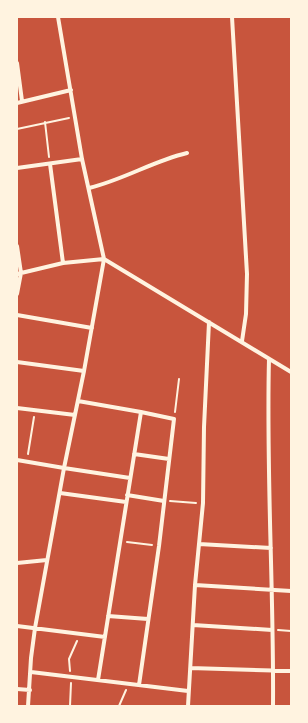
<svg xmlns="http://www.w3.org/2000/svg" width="308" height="723" viewBox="0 0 308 723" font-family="'Space Grotesk',sans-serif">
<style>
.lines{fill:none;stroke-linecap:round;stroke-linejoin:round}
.path{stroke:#fff3e0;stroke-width:2}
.minor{stroke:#fff3e0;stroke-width:4}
</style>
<rect width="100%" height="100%" fill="#c8553d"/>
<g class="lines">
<path class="path" d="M 45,122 L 49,157
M 17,129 L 69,118
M 175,412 L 179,379
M 28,454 L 34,417
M 170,501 L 196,503
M 127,542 L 152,545
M 278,630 L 291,631
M 70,671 L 69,659 L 77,641
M 70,706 L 71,683
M 119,706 L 126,690"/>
<path class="minor" d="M 232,17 L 247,274 L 246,314 L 242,341
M 17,63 L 22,101
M 17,103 L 71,90
M 50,164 L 63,263
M 17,168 L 82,159
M 89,188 C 123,180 153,161 187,153
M 17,246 L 21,273 L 17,294
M 17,274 L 63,263 L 104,259 L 291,372
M 17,315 L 92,328
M 269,359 C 266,475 274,590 273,706
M 17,362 L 84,371
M 78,401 L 141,412 L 98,680
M 17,408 L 75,415
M 134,454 L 169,459
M 17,460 L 64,468 L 130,478
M 60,493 L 126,502
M 127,495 L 164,501
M 199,544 L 271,548
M 17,563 L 47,560
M 195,585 L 291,591
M 108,616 L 148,619
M 193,625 L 272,630
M 17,626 L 105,637
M 190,668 L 291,671
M 31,672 L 188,691
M 139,685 L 159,546 L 174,419 L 141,412
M 17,689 L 30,690
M 28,706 L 31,658 L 35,628 L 64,468 L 84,371 L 104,259 L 82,159 L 58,17
M 188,706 L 195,585 L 203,503 L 204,427 L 209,322"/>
</g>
<rect width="308" height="723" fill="none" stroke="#fff3e0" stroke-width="36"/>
</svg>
